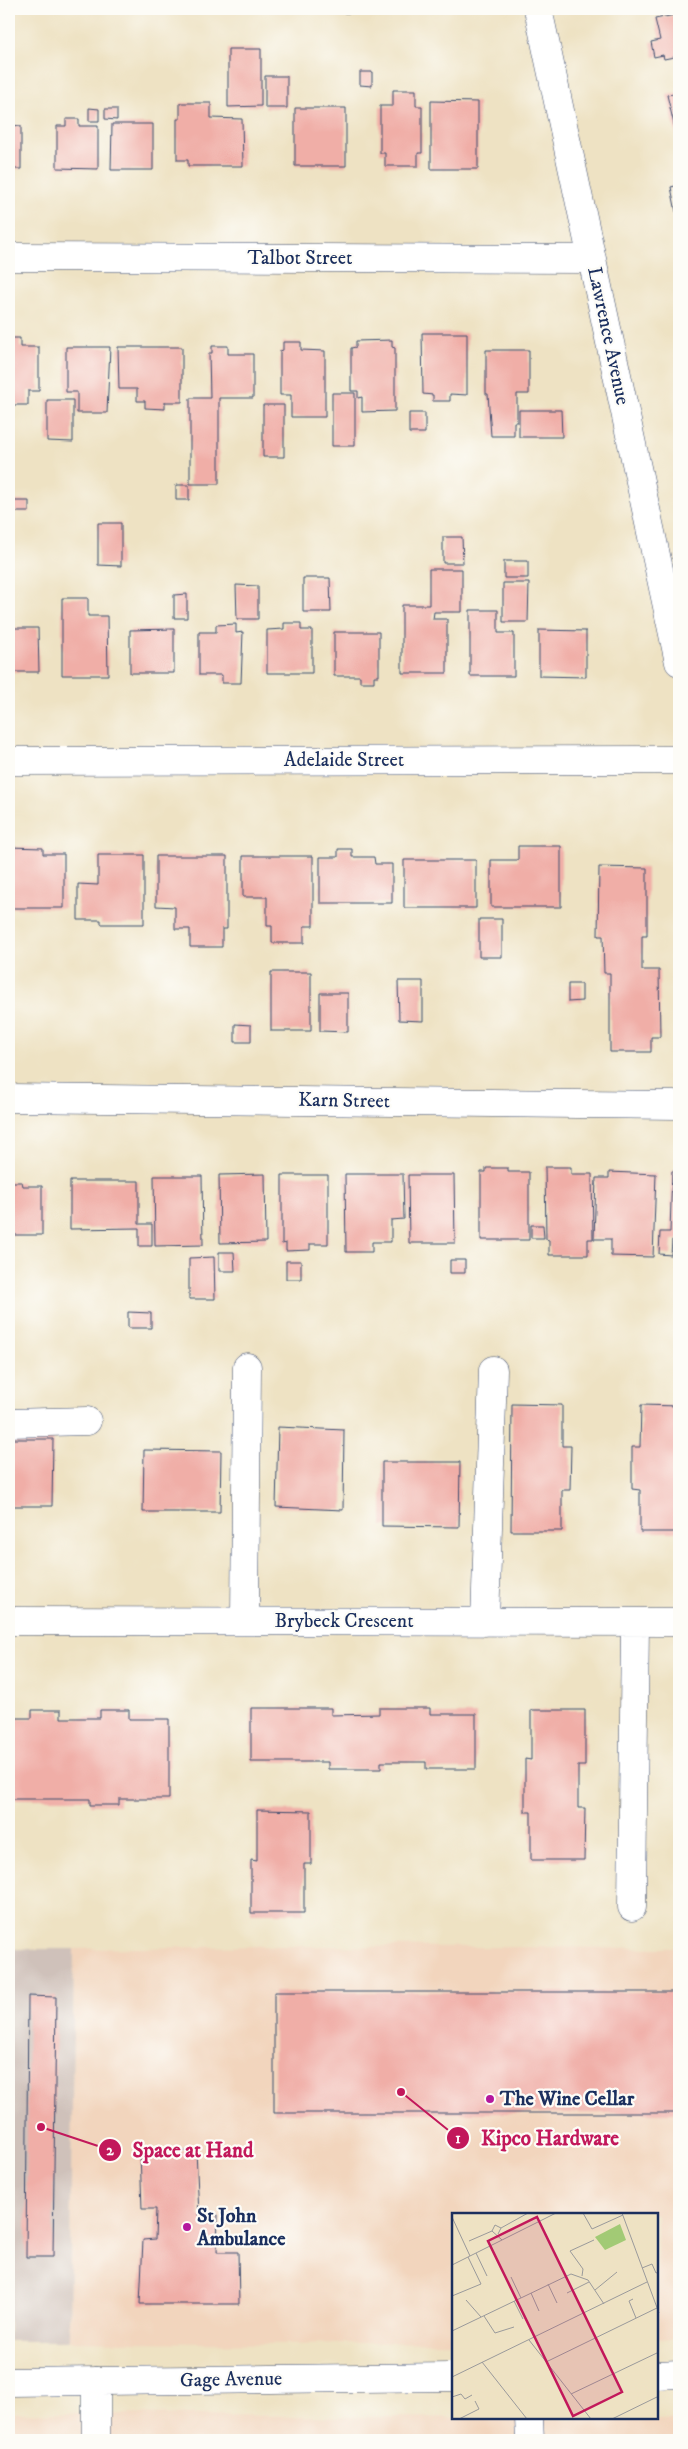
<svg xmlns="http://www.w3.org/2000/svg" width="688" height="2449" viewBox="0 0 688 2449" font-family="'IM FELL DW Pica',serif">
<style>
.built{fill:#f2d5bd}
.industrial{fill:#cfc1ba}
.building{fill:#f0aea7}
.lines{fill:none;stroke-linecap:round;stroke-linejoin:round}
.minor-casing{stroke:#3b4a6d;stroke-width:29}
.minor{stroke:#fff;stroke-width:28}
.poi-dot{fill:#b5179e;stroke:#fdfcf7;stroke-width:2}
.labels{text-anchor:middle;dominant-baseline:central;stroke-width:4.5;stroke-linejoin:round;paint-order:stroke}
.street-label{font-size:20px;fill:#1b2f5e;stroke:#fdfcf7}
.poi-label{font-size:20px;font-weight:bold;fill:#1b2f5e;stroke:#fdfcf7;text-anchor:start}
.inset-road{fill:none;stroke:#9a9a9b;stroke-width:1}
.view{fill:#c2185b;fill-opacity:0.15;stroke:#c2185b;stroke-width:2.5}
.inset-edge{fill:none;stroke:#1b2f5e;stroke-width:2.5}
.leader{fill:none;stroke:#c2185b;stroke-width:2}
.callout-dot{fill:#c2185b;stroke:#fdfcf7;stroke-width:2}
.mark-label{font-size:15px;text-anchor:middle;font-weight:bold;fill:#fff}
.callout-label{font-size:21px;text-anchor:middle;font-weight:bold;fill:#c2185b;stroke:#fdfcf7;stroke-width:4.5;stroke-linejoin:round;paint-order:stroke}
</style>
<rect width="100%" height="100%" fill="#fdfcf7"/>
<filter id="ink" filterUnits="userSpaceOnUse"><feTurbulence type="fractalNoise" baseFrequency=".02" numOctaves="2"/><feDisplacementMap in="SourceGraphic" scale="10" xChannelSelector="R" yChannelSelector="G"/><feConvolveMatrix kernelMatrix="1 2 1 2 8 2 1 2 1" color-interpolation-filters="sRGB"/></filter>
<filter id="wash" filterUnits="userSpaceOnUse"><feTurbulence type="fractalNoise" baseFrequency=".0096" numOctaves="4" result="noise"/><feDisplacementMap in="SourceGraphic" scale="20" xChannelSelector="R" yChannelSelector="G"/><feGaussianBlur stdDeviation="1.12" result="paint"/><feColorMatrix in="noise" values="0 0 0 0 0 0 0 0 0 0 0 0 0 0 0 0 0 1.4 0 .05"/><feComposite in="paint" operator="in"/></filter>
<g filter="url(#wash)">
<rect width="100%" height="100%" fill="#eee2c3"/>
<path class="built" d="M 263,1946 L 679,1948 L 679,2338 L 657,2339 L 657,2214 L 453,2214 L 453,2342 L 270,2344 L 69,2341 L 74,1949 Z
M 9,2413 L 679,2420 L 679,2440 L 9,2440 Z"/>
<path class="industrial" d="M 9,1949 L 74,1949 L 69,2341 L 9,2341 Z"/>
<g id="blocks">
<path class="building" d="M 344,9 L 381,9 L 381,13 L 344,13 Z
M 679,14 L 679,56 L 664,59 L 663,55 L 654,57 L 651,42 L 660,40 L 655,19 Z
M 228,49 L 261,49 L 261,106 L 228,107 Z
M 360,72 L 372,72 L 372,86 L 360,85 Z
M 265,76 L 287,76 L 287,108 L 265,108 Z
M 393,90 L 416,90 L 416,106 L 422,106 L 422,153 L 418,153 L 418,166 L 385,166 L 385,153 L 380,153 L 380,106 L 393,106 Z
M 679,93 L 679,137 L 677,137 L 667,95 Z
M 431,101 L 478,102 L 478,169 L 431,169 Z
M 180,103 L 211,103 L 211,118 L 242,119 L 243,166 L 188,166 L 188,160 L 177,160 L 177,119 L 180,119 Z
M 89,108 L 99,109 L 99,121 L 89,121 Z
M 295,108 L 346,108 L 346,166 L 295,166 Z
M 105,109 L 117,109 L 117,120 L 105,119 Z
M 66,119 L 79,119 L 79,126 L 98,126 L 98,169 L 57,168 L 57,126 L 66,126 Z
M 112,124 L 153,124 L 153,170 L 111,170 Z
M 9,125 L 21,126 L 21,169 L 9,169 Z
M 679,185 L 679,211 L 676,212 L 671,187 Z
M 422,333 L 467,333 L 467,395 L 450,394 L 450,401 L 433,401 L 433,395 L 423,394 Z
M 9,338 L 20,338 L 20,347 L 39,347 L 39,391 L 28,391 L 28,405 L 9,405 Z
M 392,340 L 392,347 L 395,348 L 395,411 L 362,412 L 362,397 L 358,398 L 358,391 L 351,391 L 351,348 L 356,347 L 356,341 Z
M 283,342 L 301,342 L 301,350 L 325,351 L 325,417 L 291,417 L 291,395 L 280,395 L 280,351 L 283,350 Z
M 212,346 L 228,346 L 228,354 L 253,354 L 253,398 L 219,398 L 219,484 L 190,484 L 190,398 L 210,398 L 209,353 L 212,353 Z
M 66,347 L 110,347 L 107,413 L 77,413 L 77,392 L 66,392 Z
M 118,347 L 182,347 L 182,402 L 165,402 L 165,409 L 145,408 L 145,401 L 137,401 L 137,389 L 119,389 Z
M 486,350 L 529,350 L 529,394 L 517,394 L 517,422 L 514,422 L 514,436 L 491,436 L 488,394 L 486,394 Z
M 332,393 L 355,393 L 355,446 L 332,446 Z
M 47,400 L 73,400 L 73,442 L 47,441 Z
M 263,405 L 284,405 L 284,457 L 263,457 Z
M 519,410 L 561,410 L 562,437 L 519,437 Z
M 409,413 L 425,413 L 425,433 L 409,433 Z
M 176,485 L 189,485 L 189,500 L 176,500 Z
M 14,501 L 29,501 L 29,512 L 14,512 Z
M 98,523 L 121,523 L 121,566 L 98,565 Z
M 443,537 L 462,537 L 463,563 L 443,563 Z
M 504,561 L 528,561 L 528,578 L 504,578 Z
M 429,569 L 462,569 L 462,612 L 434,612 L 433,619 L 447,619 L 447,673 L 402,673 L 402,605 L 429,605 Z
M 303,578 L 330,578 L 331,612 L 303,612 Z
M 503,583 L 529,583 L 528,622 L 503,622 Z
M 236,585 L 258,586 L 258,619 L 237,619 Z
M 187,594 L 187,618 L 174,618 L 174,595 Z
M 62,598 L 88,598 L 88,616 L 107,616 L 108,675 L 62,675 Z
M 470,610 L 498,610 L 498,633 L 514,633 L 514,676 L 470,676 Z
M 284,623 L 301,623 L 301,630 L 312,630 L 312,673 L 267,673 L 267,630 L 284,629 Z
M 236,624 L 236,633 L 243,632 L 241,683 L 222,683 L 222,675 L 199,675 L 199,632 L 216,632 L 216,625 Z
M 9,628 L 38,628 L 39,672 L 9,672 Z
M 174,629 L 174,673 L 130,673 L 130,630 Z
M 539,630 L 586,631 L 586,677 L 539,676 Z
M 334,632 L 379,632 L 379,676 L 374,676 L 374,682 L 360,682 L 360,676 L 334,676 Z
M 518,846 L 561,846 L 561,907 L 491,907 L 491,860 L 518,860 Z
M 9,847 L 43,848 L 43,854 L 64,854 L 64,908 L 9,908 Z
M 338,849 L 352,849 L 352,857 L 374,857 L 375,864 L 392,864 L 392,903 L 320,903 L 320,857 L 338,857 Z
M 98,855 L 144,855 L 144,924 L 101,924 L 101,920 L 78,920 L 78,884 L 98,885 Z
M 156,856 L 227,856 L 227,929 L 222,929 L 222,947 L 190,947 L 190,929 L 175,929 L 175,907 L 156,906 Z
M 243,856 L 313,856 L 313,926 L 304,926 L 304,943 L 272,943 L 272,926 L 267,926 L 267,897 L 243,897 Z
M 404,860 L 476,860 L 476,908 L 404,908 Z
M 599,867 L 647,868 L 647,936 L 642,936 L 642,970 L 659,970 L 660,1037 L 651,1037 L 651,1052 L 610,1052 L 610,973 L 604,973 L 603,936 L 598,936 Z
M 479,919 L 502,919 L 502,957 L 479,957 Z
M 271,972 L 311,972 L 311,1031 L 271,1031 Z
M 398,981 L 423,981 L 423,1021 L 399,1020 Z
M 568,984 L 582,984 L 582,1001 L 568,1002 Z
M 320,993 L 348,993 L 348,1032 L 320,1031 Z
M 235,1024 L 251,1025 L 251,1042 L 235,1042 Z
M 545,1167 L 571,1167 L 571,1174 L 592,1174 L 593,1239 L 588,1239 L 588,1255 L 549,1255 L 549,1240 L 546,1239 Z
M 486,1168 L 508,1168 L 508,1172 L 529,1172 L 529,1240 L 481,1240 L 481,1172 L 486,1172 Z
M 672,1171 L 679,1171 L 679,1240 L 672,1240 L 671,1255 L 659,1254 L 660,1232 L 670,1232 Z
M 609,1172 L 656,1174 L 653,1257 L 611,1256 L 611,1239 L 594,1239 L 596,1178 L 609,1178 Z
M 265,1174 L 266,1242 L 220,1243 L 219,1175 Z
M 345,1174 L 403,1174 L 404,1219 L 391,1220 L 391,1242 L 372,1242 L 372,1252 L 346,1252 Z
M 282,1175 L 328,1175 L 328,1244 L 310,1244 L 310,1250 L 286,1251 L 286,1243 L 282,1244 Z
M 408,1175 L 454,1175 L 455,1243 L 409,1243 Z
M 154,1176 L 202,1176 L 203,1245 L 155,1246 Z
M 70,1181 L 139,1181 L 139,1224 L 152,1224 L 152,1246 L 139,1246 L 139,1228 L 70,1229 Z
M 9,1182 L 22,1182 L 23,1186 L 42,1186 L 42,1235 L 9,1235 Z
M 531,1225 L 543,1225 L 544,1238 L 531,1238 Z
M 219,1252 L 234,1252 L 235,1271 L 219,1271 Z
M 214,1257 L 215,1299 L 189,1299 L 189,1258 Z
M 450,1260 L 465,1260 L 465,1273 L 450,1273 Z
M 286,1261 L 301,1261 L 301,1279 L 286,1279 Z
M 128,1312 L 151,1313 L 151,1328 L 128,1328 Z
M 512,1404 L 562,1405 L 562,1446 L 571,1446 L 570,1490 L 562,1490 L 562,1531 L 511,1531 Z
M 641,1405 L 679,1406 L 679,1532 L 640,1532 L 640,1490 L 632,1489 L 632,1447 L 640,1447 Z
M 278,1427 L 344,1430 L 343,1510 L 276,1507 Z
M 9,1439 L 53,1439 L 52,1506 L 9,1506 Z
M 144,1450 L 221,1451 L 220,1512 L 143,1512 Z
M 382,1462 L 460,1462 L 459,1527 L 382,1526 Z
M 251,1708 L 331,1708 L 331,1715 L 379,1714 L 379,1708 L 430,1708 L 430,1714 L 476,1714 L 476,1769 L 426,1769 L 426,1762 L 381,1762 L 381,1769 L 328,1769 L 328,1762 L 251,1762 Z
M 32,1710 L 61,1710 L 61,1718 L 100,1718 L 100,1710 L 129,1710 L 129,1719 L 169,1719 L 169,1799 L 119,1799 L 119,1805 L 90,1805 L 90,1799 L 9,1799 L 9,1718 L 32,1718 Z
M 531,1710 L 585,1710 L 585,1766 L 578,1766 L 578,1808 L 585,1808 L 584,1860 L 531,1860 L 531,1812 L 525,1812 L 525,1759 L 531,1760 Z
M 257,1810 L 311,1811 L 311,1864 L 304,1864 L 304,1913 L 251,1913 L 251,1860 L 257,1861 Z
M 274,1992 L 679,1992 L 679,2113 L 274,2113 Z
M 28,1996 L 56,1997 L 53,2257 L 26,2257 Z
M 196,2151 L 199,2215 L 218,2215 L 217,2252 L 238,2252 L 239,2304 L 140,2304 L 143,2240 L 155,2239 L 156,2209 L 142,2209 L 140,2152 Z"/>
</g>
</g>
<g filter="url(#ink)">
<use href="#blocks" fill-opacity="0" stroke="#3b4a6d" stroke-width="1"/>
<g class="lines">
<defs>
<path id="minor" d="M 538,9 L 679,662
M 9,257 L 591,259
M 9,761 L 679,760
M 9,1098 L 679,1105
M 9,1423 L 87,1421
M 9,1621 L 679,1622
M 245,1621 L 247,1367
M 485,1622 L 493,1370
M 632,1907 L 635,1622
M 657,2375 L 679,2374
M 9,2382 L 453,2377
M 529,2418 L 530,2440
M 96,2440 L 96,2381"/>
</defs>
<use href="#minor" class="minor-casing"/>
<use href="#minor" class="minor"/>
</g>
</g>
<g class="poi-dot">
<circle cx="490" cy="2099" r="5"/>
<circle cx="187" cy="2227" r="5"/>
</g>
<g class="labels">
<g class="street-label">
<text x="300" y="258">Talbot Street</text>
<text transform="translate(608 336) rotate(78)">Lawrence Avenue</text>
<text x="344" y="760">Adelaide Street</text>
<text transform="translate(344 1101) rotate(1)">Karn Street</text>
<text x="344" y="1621">Brybeck Crescent</text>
<text transform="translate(231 2380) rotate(-1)">Gage Avenue</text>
</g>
<g class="poi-label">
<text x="500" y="2099">The Wine Cellar</text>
<text x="197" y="2216">St John<tspan x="197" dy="23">Ambulance</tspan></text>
</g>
</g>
<g transform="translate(452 2213)">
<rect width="206" height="206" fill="#eee2c3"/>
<path d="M 168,11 L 174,27 L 153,37 L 143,24 Z" fill="#a2ca75"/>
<path class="inset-road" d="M 131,0 L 140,16 L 171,2M 170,0 L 207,100M 0,4 L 18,43M 49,15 L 76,0M 46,21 L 49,15 L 43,12 L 40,18 L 50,27M 17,28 L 40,18M 24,40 L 35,63M 0,52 L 104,0M 190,55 L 200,51 L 204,60 L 207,59M 130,63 L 131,56 L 118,38 L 142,27M 59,64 L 69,85M 96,71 L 105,90M 143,77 L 165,59M 79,80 L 87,98M 115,80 L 137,69M 0,83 L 29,71 L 16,44M 181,86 L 177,88 L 184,105M 14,87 L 29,104M 62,88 L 71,106M 32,103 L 43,120 L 62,114M 0,118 L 119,61 L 136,67 L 152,91M 77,127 L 139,206M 30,149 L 75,206M 94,149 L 207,94M 0,164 L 195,69M 119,181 L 207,139M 0,184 L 9,181 L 13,186 L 20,182M 7,206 L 27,196 L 23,188M 160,206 L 207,183"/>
<path class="view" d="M 85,4 L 170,179 L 121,203 L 36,28 Z"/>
<rect width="206" height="206" class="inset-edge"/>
</g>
<path class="leader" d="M401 2092L458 2138M41 2127L110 2150"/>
<g class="callout-dot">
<circle cx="401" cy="2092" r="5"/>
<circle cx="41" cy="2127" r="5"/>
<circle cx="458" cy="2138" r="12"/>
<circle cx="110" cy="2150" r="12"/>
</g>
<g class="mark-label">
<text x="458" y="2143">1</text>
<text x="110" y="2155">2</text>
</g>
<g class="callout-label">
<text x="550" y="2145">Kipco Hardware</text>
<text x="193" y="2157">Space at Hand</text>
</g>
<rect width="688" height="2449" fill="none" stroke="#fdfcf7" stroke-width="30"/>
</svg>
